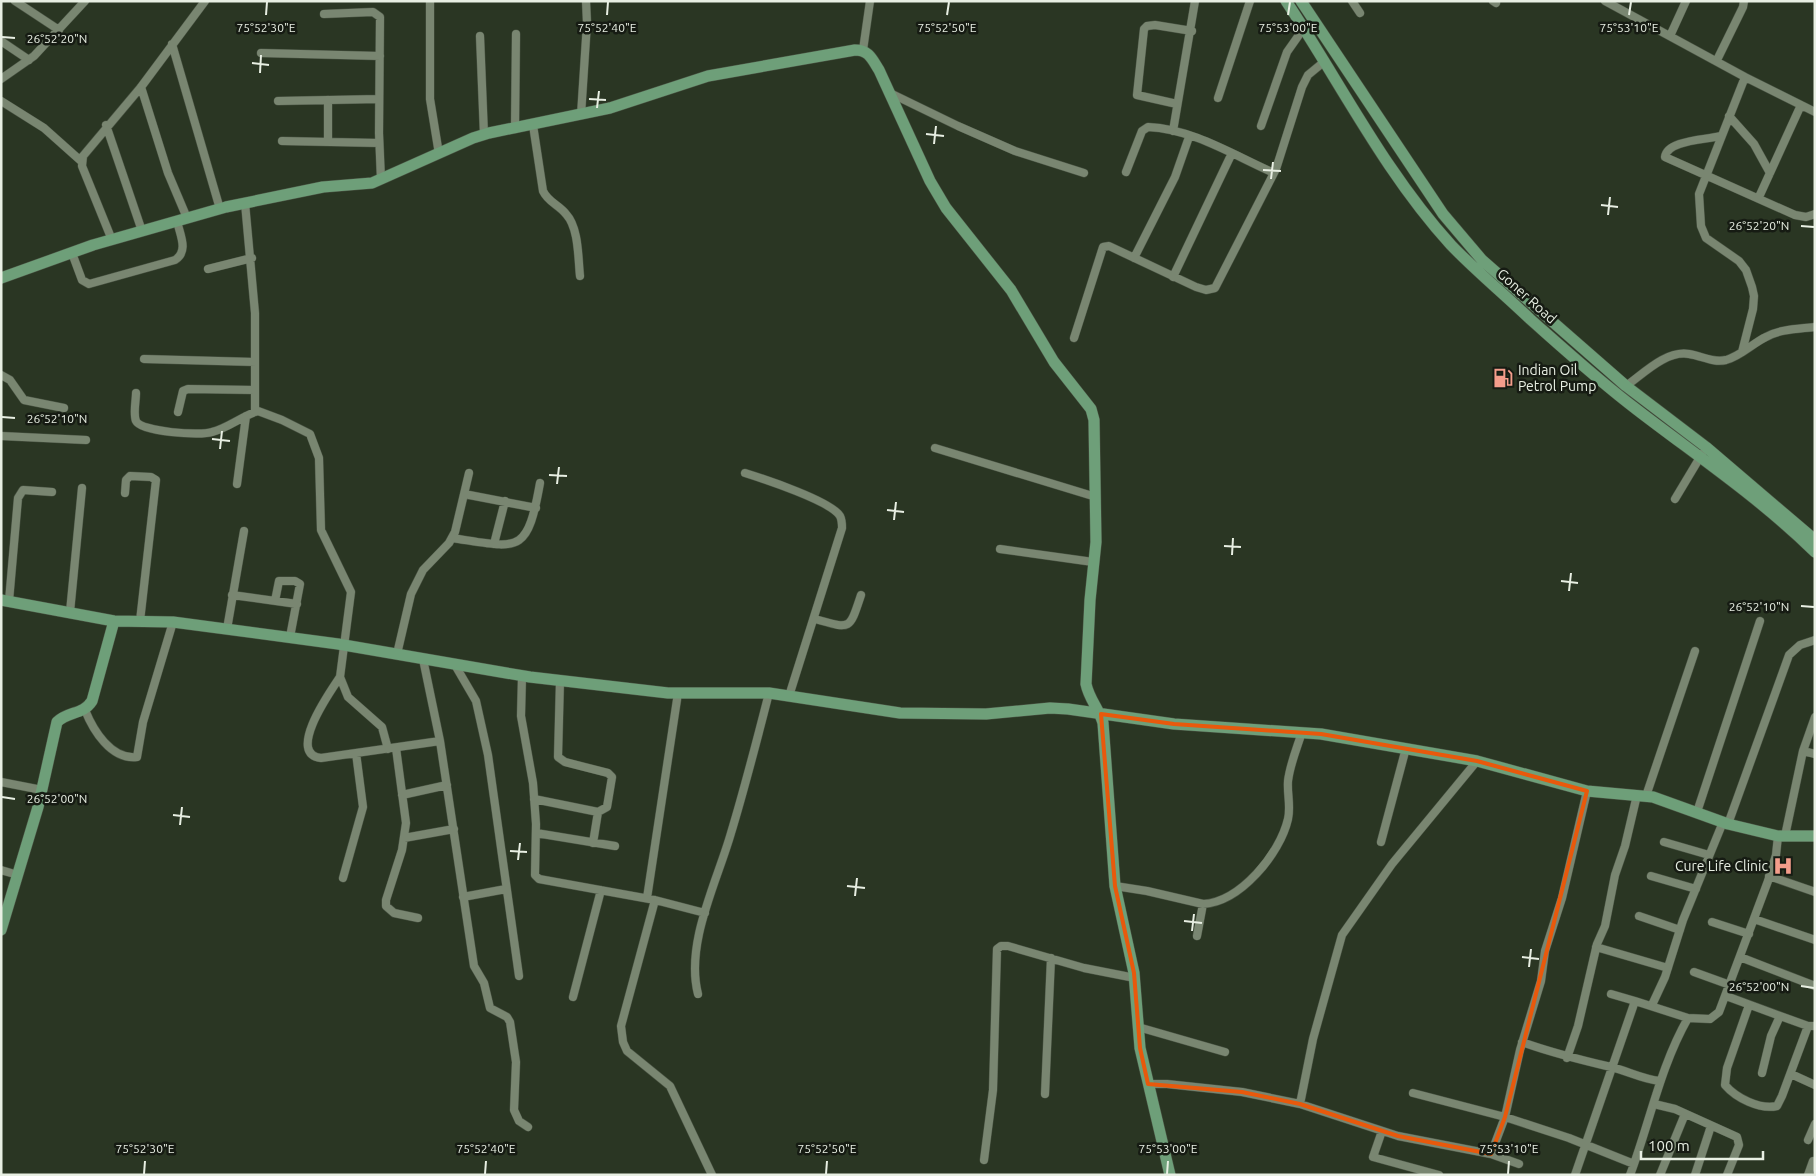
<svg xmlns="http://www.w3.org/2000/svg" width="1816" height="1176" viewBox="0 0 1816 1176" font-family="Ubuntu,sans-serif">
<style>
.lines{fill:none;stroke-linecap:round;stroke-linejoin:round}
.street-casing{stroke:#4a5444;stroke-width:9}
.secondary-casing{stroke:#4a5444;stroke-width:12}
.street{stroke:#798671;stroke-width:8}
.secondary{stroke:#6e9f79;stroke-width:11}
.marked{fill:none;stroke:#e8590c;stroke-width:4;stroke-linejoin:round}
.ticks{fill:none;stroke:#e8efe3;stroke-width:2}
.labels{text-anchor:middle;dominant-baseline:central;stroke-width:5;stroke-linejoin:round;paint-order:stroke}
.street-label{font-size:14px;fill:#e8efe3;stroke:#161b13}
.poi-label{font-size:14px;fill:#e8efe3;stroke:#161b13;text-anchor:start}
.ticks-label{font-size:12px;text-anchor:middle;fill:#e8efe3;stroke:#161b13;stroke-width:5;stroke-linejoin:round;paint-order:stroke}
</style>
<rect width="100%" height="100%" fill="#2a3623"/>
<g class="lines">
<defs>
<path id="street" d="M 15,1 L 59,30
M 430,1 L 430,99 L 439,154
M 1352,1 L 1360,13
M 1493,1 L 1496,3
M 1605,1 L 1745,77 L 1699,194 L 1701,226 L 1706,238 L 1739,261 L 1746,270 L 1752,287 L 1754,296 L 1753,309 L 1742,352
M 324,14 L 373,12 L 380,17 L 379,133 L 381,180
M 480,36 L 484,135
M 1670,36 L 1686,1
M 1,41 L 29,60
M 172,44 L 220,209
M 863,50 L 870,1
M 261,53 L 380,56
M 1717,60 L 1743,7 L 1744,1
M 1745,77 L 1815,112
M 1,79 L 34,56 L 85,1
M 141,87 L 168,173 L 187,218
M 890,93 L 958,126 L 1015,151 L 1084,173
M 1218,98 L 1250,1
M 1,101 L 44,128 L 81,161
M 278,101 L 379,99
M 1177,104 L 1137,95 L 1144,29 L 1147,26 L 1155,25 L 1192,31
M 581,115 L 587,23 L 586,1
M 1729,116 L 1754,144 L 1770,173
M 106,125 L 142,231
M 533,125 L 543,191 C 548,202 559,205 566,214 C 579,228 578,258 580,276
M 1261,126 L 1287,52 L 1306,25
M 515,129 L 516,34
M 1173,131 L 1195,1
M 1720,136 C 1706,140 1667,140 1665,157 L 1795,215 L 1806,217 L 1815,214
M 282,141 L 379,143
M 328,142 L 328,100
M 1126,172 L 1142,131 L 1148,127 C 1193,129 1233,155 1274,173
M 1759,197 L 1801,105
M 245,203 L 255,313 L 255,412
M 112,240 L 82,166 L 83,156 L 141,87 L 205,1
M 72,253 L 82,280 L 89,284 L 175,260 C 189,251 180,235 177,221
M 1134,258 L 1175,177 L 1189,137
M 208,269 L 252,258
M 1173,277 L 1232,153
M 1074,338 L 1103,247 L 1109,246 L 1196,287 L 1206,290 L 1215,288 L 1276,169 L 1302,87 L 1308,75 L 1325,61
M 144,359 L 255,362
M 1,375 L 10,380 L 24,400 L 64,408
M 1626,386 C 1643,374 1666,350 1689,354 C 1702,356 1713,363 1726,360 C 1741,356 1753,343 1766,337 C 1780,329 1799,329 1815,327
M 136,393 C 136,401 133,414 136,421 C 141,432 201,436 212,432 C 228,428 242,416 258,411 L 282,420 L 310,434 L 319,458 L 321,530 L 351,592 L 340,677 L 348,697 L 382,727 L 388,749
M 178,412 L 183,391 L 188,389 L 255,390
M 1,436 L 86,440
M 935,448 L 1096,497
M 745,473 C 764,479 831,501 840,516 C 842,520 842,524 842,528 L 789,696
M 237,484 L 246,416
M 125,493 L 126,480 L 130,476 L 151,477 L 156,480 L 140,621
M 464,494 L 536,508
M 1675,499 L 1702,454
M 452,538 C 519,548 527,556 540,483
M 494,544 L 505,501
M 1000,549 L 1093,562
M 232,595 L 297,604
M 9,601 L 18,498 L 23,490 L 52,492
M 275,601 L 279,581 L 295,581 L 300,584 L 290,637
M 70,612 L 82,488
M 815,619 C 851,629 849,631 861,595
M 227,629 L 244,531
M 397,654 L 411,594 L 423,570 L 449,543 L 455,532 L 469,473
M 423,659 L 440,741 L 474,966 L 484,983 L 490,1008 L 507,1017 L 510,1022 L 516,1062 L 514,1110 L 519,1121 L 528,1127
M 455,665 L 476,701 L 488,755 L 519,976
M 522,676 L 521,716 L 533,783 L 536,824 L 535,875 L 539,879 L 655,900 L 705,913
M 340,677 C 330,692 286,754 321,758 L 440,741
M 85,710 C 93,730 111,760 137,757 L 143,722 L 173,622
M 396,748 L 406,823 L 402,850 L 386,900 L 386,906 L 394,913 L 418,918
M 1803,751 L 1815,754
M 1,782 L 42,790
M 402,795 L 447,785
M 1646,796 L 1695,651
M 534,799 L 598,812 L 607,807 L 612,777 L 608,773 L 565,762 L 558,757 L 560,680
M 1697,812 L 1760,621
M 1728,824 L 1789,655 L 1800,645 L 1815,640
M 536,833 L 615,846
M 1785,836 L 1803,751 L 1815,717
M 404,838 L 454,829
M 1381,842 L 1406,748
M 1664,842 L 1709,855
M 593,843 L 598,812
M 1,870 L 18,875
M 1651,876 L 1696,889
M 1769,876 L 1815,892
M 343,878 L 363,807 L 356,753
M 1115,886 L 1147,891 L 1203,904 C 1240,902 1280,854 1288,819 C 1291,806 1287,794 1288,781 C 1290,764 1297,748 1302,732
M 463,897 L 506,889
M 647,898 L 678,693
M 655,900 L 621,1026 L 623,1042 L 627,1051 L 670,1086 L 712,1175
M 1639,916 L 1680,930
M 1754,919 L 1815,940
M 1712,922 L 1749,934
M 1197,936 L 1203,904
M 1596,947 L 1668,968
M 1740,957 L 1815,986
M 1694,972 L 1730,985
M 698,994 C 685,943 717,882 731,833 C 745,787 757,740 769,693
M 1611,994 L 1635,1001
M 1726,996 L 1783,1017 L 1808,1026 L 1815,1026
M 573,997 L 601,890
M 1652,1005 L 1665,977 L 1683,920 L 1723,822
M 1749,1005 L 1727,1068 L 1725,1085 C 1736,1098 1760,1110 1777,1106 L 1782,1096 L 1808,1026
M 1138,1027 L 1225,1052
M 1522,1042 C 1552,1053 1581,1060 1611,1067 C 1628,1071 1642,1079 1660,1081
M 1567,1058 L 1578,1026 L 1597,944 L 1605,926 L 1615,875 L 1625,846 L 1637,795
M 1762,1073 L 1771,1036 L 1780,1016
M 1791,1074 L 1815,1085
M 1148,1084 L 1167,1084 L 1242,1092 L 1300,1104 L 1398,1136 L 1491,1154 L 1505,1117 L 1520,1050 L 1541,981 L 1545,951 L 1562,898 L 1587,791
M 1413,1093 L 1505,1117 L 1569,1138 L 1634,1164
M 1045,1094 L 1051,958
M 1300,1104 L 1313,1039 L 1342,935 L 1392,864 L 1477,761
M 1654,1104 L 1675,1109 L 1737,1137 L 1739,1145 L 1727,1175
M 1382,1131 L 1373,1157 L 1439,1175
M 1808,1140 L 1815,1124
M 1491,1154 L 1519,1164
M 984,1160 L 993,1090 L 997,949 L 1001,946 L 1008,946 L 1084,968 L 1135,978
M 1575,1175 L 1635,1001 L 1688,1018
M 1630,1175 C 1650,1122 1660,1067 1688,1018 L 1710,1019 L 1719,1012 L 1768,881 L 1776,855 L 1778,836
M 1660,1175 L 1685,1114
M 1695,1175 L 1711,1126
M 1808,1175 L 1813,1161"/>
<path id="secondary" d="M 1286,1 C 1340,82 1385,173 1451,245 C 1476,271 1504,294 1530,319 C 1565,350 1599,381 1636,409 C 1697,456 1760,498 1815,552
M 1301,1 L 1443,214 L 1482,260 L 1626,386 L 1706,447 L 1815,540
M 1,278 L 93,245 L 226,207 L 323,187 L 372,183 L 473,138 L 489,133 L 610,108 L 708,76 L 855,50 C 869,50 872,59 879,70 L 930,181 L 946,208 L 1011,290 L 1054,362 L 1091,409 L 1094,420 L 1096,542 L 1090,600 L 1086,684 C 1089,699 1099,709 1103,723 L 1115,886 L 1134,973 L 1140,1048 L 1170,1175
M 1,600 L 114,621 L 173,622 L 338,644 L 530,677 L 668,693 L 769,693 L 900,713 L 986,714 L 1050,708 L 1068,709 L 1174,724 L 1321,734 L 1477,761 L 1587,791 L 1653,797 L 1728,824 L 1778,836 L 1815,836
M 1,930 L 38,807 L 57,722 C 68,711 83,715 92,701 L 114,621"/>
</defs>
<use href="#street" class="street-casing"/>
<use href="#secondary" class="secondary-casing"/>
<use href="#street" class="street"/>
<use href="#secondary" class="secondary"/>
</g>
<path class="marked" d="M 1101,714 L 1174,724 L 1321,734 L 1477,761 L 1587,791 L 1505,1117 L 1491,1154 L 1398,1136 L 1300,1104 L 1242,1092 L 1148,1084 L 1140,1048 L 1134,973 L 1115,886 Z"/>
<path class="ticks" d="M 266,15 L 267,2M 607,15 L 608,2M 947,15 L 949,2M 1288,15 L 1290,2M 1629,15 L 1631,2M 2,37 L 15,38M 252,63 L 269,65M 260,73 L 261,55M 589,99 L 606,100M 597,108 L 599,91M 926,134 L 944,136M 934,144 L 936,126M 1263,170 L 1281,171M 1271,179 L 1273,162M 1601,205 L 1618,207M 1608,215 L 1610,197M 1801,226 L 1814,227M 2,417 L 15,418M 212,439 L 230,441M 220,449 L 222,431M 549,475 L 567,476M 557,484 L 559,467M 887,510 L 904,512M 894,520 L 896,502M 1224,546 L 1241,547M 1232,555 L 1233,538M 1561,581 L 1578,583M 1569,591 L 1571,573M 1801,606 L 1814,607M 2,797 L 15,799M 173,815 L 190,817M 180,825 L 182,807M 510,851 L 527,852M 518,860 L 520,843M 847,886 L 865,888M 855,896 L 857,878M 1184,921 L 1202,923M 1192,931 L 1194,914M 1522,957 L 1539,959M 1529,967 L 1531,949M 1801,986 L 1814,988M 144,1174 L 145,1161M 485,1174 L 486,1161M 826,1174 L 827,1161M 1167,1174 L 1168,1161M 1508,1174 L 1509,1161"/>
<defs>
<symbol id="fuel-bare" viewBox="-9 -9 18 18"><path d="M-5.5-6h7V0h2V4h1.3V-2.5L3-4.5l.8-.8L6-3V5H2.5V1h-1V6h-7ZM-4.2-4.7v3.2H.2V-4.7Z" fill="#f49d8b" stroke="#161b13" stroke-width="2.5" paint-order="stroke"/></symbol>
<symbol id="hospital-bare" viewBox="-9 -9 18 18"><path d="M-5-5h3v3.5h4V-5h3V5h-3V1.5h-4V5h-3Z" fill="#f49d8b" stroke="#161b13" stroke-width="2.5" paint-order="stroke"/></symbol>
</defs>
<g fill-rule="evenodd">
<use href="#fuel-bare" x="1489" y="364" width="28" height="28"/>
<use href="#hospital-bare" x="1769" y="852" width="28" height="28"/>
</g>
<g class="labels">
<g class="street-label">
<text transform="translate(1527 296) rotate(42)">Goner Road</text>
</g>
<g class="poi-label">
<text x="1518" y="370">Indian Oil<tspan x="1518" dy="16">Petrol Pump</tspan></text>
<text x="1768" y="866" text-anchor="end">Cure Life Clinic</text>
</g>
</g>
<g class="ticks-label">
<text x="266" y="32">75°52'30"E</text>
<text x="607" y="32">75°52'40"E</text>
<text x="947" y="32">75°52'50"E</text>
<text x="1288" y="32">75°53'00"E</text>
<text x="1629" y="32">75°53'10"E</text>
<text x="57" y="43">26°52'20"N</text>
<text x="1759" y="230">26°52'20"N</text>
<text x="57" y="423">26°52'10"N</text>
<text x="1759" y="611">26°52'10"N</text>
<text x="57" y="803">26°52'00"N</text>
<text x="1759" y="991">26°52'00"N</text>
<text x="145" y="1153">75°52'30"E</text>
<text x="486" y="1153">75°52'40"E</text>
<text x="827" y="1153">75°52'50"E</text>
<text x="1168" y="1153">75°53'00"E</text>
<text x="1509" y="1153">75°53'10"E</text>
</g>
<rect width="1816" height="1176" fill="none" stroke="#e8efe3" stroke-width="5"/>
<path d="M1641 1151v8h122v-8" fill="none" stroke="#e8efe3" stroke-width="2.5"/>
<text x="1648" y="1151" font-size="15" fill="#e8efe3" stroke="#161b13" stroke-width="4" paint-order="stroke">100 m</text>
</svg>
